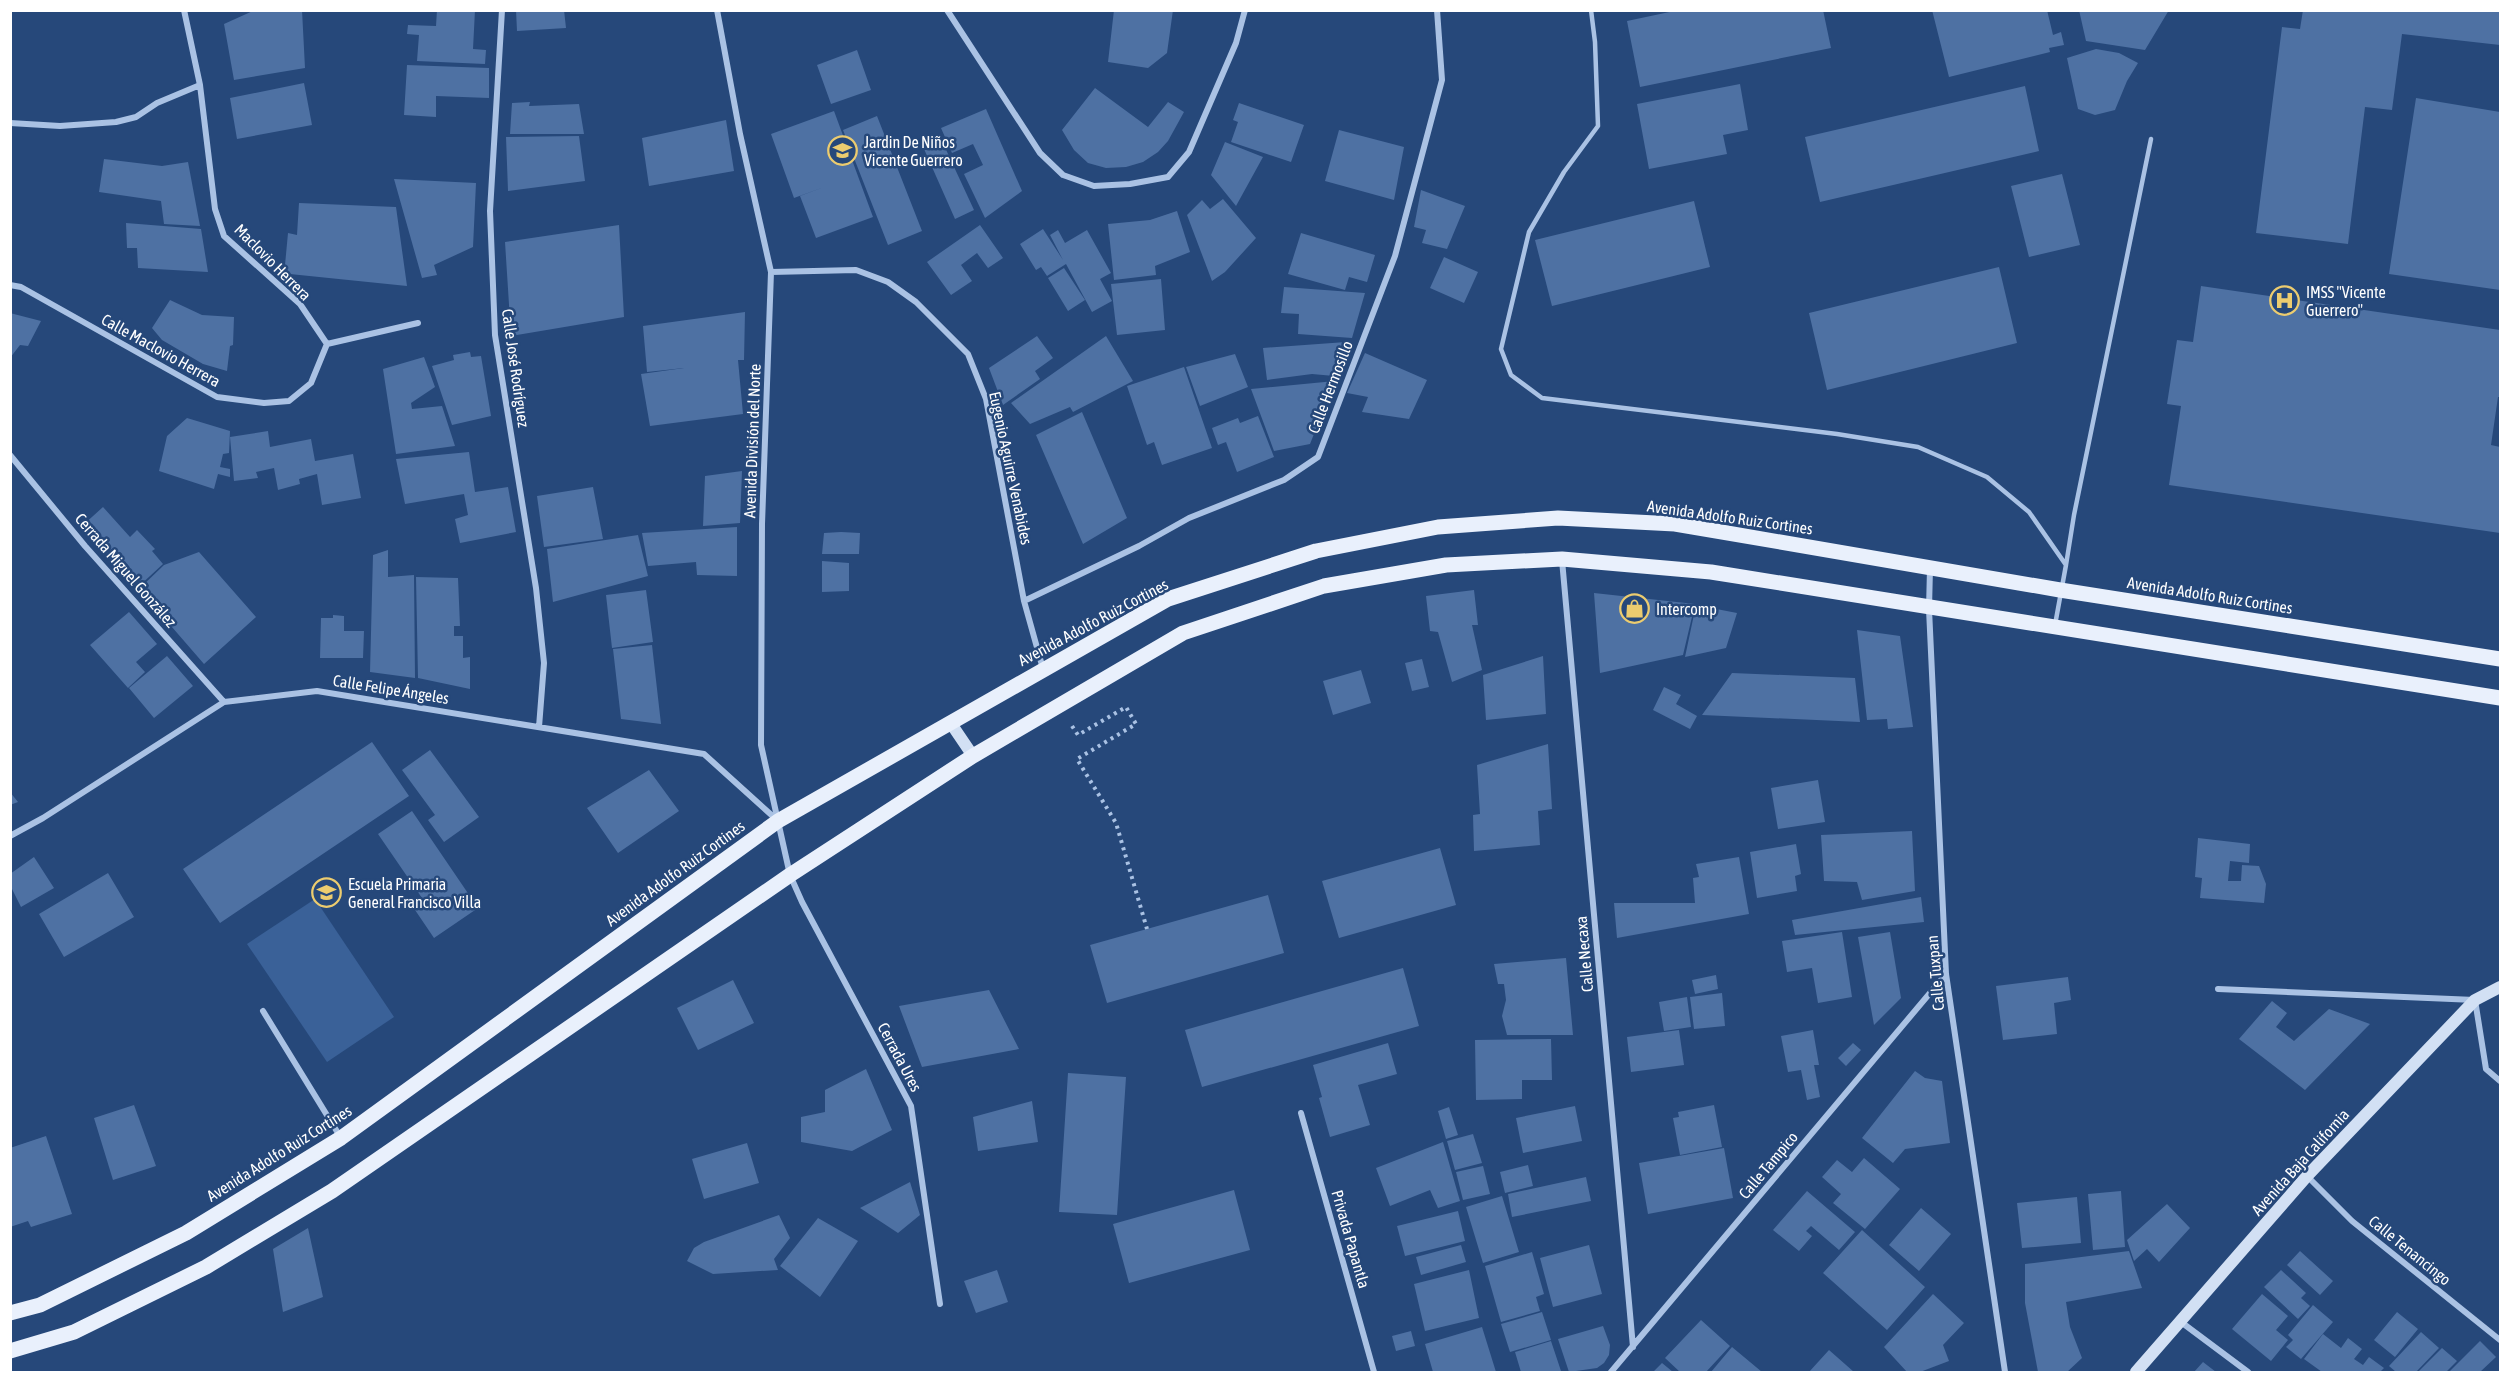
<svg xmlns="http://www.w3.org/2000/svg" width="2511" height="1383" viewBox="0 0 2511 1383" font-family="'Asap Condensed',sans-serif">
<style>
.green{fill:#3a6198}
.building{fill:#4e71a3}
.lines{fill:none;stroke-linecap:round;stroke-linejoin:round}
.path{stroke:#aac2e4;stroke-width:4;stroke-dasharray:3 4.5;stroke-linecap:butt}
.service{stroke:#aac2e4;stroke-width:4.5}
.minor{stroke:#aac2e4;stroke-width:6}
.secondary{stroke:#d2e0f4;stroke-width:12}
.primary{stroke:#e9f0fc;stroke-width:15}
.labels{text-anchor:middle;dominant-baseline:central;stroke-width:5;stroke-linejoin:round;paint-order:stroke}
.poi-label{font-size:16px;fill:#fff;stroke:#26487a;text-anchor:start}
.street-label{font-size:16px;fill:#fff;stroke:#26487a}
</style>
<rect width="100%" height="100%" fill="#26487a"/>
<path class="green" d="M 315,899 L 394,1017 L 327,1062 L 247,944 Z"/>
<path class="building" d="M 255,10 L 302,10 L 305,68 L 234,80 L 224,24 Z
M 437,10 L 475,10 L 473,49 L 486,50 L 485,64 L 417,61 L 419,35 L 407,34 L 408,25 L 436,26 Z
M 516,10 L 564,10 L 566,28 L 517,31 Z
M 1114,10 L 1173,10 L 1167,53 L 1148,68 L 1108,62 Z
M 1679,10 L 1823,10 L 1831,48 L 1640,87 L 1627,21 Z
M 1932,10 L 2047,10 L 2053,35 L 2061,32 L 2064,45 L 2049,48 L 2050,52 L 1949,77 Z
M 2079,10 L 2169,10 L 2145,50 L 2086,41 Z
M 2303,10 L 2500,10 L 2500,45 L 2402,34 L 2392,110 L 2365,107 L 2348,244 L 2256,233 L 2282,27 L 2300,29 Z
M 2096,49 L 2119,53 L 2138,63 L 2127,81 L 2115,110 L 2095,115 L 2078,109 L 2067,58 Z
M 857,50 L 871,90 L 831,104 L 817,65 Z
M 407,65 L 489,68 L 489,98 L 436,96 L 436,117 L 404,115 Z
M 304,83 L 312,125 L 237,139 L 230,98 Z
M 1740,84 L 1748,130 L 1723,135 L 1727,154 L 1649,169 L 1637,104 Z
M 2025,86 L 2039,151 L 1820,202 L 1805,137 Z
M 1095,88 L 1148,127 L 1168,102 L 1184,112 L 1168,141 L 1158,152 L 1143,162 L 1126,167 L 1106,168 L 1088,163 L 1074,150 L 1062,130 Z
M 2416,98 L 2500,112 L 2500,290 L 2389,274 Z
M 530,102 L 529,106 L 579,104 L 584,134 L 510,134 L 512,103 Z
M 1239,103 L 1304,125 L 1291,162 L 1231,142 L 1238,122 L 1233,120 Z
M 986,109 L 1022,191 L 985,218 L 964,174 L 983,165 L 973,144 L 952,153 L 941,128 Z
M 834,111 L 873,217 L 816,238 L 800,196 L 824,187 L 794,198 L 771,134 Z
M 877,116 L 922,231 L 888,245 L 843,130 Z
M 726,120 L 734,171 L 649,186 L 642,138 Z
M 1339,130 L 1404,147 L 1394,200 L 1325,181 Z
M 579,136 L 585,181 L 508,191 L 506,137 Z
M 942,141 L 974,210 L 955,219 L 924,149 Z
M 1225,142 L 1263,157 L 1236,206 L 1211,175 Z
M 104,159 L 162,166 L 188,162 L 200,226 L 164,224 L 161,201 L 99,192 Z
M 2062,174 L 2080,245 L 2029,257 L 2011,186 Z
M 394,179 L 476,183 L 473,247 L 434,265 L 437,275 L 422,278 Z
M 1421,190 L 1465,206 L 1447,249 L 1422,243 L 1426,230 L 1414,227 Z
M 1223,199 L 1256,238 L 1225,272 L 1212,281 L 1187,215 L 1202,200 L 1210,209 Z
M 1694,201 L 1710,267 L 1552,306 L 1535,240 Z
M 299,203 L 396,207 L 407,286 L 280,273 L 281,265 L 285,265 L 288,233 L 297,235 Z
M 1177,211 L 1190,252 L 1155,266 L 1156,275 L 1114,280 L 1108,224 L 1150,220 Z
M 126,223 L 201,229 L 208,272 L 138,268 L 137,248 L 127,248 Z
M 619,225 L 624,317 L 511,336 L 505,242 Z
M 980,225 L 1003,258 L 988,268 L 977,253 L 961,265 L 972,281 L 951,295 L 927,262 Z
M 1043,229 L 1063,260 L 1050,235 L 1058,230 L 1065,243 L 1087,230 L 1111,273 L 1100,279 L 1112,301 L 1092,312 L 1066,264 L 1047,276 L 1041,267 L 1036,270 L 1020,244 Z
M 1301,233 L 1375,255 L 1367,282 L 1349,277 L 1345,290 L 1288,274 Z
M 1444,257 L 1478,272 L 1464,303 L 1430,288 Z
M 1999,267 L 2017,343 L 1827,390 L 1809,313 Z
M 1064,268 L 1085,300 L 1068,311 L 1048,278 Z
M 1161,279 L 1165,330 L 1117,335 L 1111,284 Z
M 2201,286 L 2500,330 L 2500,397 L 2498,397 L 2491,445 L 2500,447 L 2500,533 L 2169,485 L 2181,406 L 2167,404 L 2177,340 L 2193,342 Z
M 1284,287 L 1365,293 L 1352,338 L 1298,334 L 1299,314 L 1281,313 Z
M 170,300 L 202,315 L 234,317 L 233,345 L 230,346 L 227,371 L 203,364 L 162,340 L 152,328 Z
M 745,312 L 744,360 L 738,360 L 743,414 L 650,426 L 641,374 L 684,368 L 647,372 L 643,326 Z
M 10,313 L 41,321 L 28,346 L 20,345 L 10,358 Z
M 1037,336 L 1053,358 L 1035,371 L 1040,379 L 1003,405 L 989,368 Z
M 1106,336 L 1133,381 L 1073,412 L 1070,407 L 1030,424 L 1011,403 Z
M 1346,342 L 1334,376 L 1312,374 L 1267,380 L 1263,348 Z
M 470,352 L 471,357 L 481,356 L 491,416 L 452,425 L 432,366 L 454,360 L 453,355 Z
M 1365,353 L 1427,380 L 1409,419 L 1362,412 L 1368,397 L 1347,393 Z
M 1235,354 L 1248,387 L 1200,406 L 1186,367 Z
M 424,357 L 435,387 L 411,403 L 412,409 L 442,406 L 455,446 L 396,454 L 383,369 Z
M 1184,367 L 1212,448 L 1162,465 L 1154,442 L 1147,445 L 1127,386 Z
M 1335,381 L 1310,444 L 1274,451 L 1251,389 Z
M 1082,412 L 1127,518 L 1083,544 L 1036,435 Z
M 1258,416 L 1274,457 L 1237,472 L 1226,442 L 1218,445 L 1212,428 L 1238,418 L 1240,423 Z
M 187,418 L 230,431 L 229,453 L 223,454 L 220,467 L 230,469 L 230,477 L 218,474 L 214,489 L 159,471 L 167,436 Z
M 268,431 L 270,447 L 311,439 L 315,461 L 353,454 L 361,498 L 322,505 L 317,474 L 299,479 L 300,484 L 278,490 L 274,468 L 256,472 L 258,478 L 234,481 L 230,437 Z
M 469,452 L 475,492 L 508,487 L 516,532 L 460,543 L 455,519 L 468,515 L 464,494 L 405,504 L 396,459 Z
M 742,471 L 740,523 L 703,526 L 705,476 Z
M 593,487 L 603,539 L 544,547 L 537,496 Z
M 103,507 L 130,537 L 137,530 L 155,549 L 152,551 L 163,564 L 137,588 L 82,526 Z
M 737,527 L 737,576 L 697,575 L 696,562 L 648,566 L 642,533 Z
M 841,532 L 860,533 L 859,554 L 822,554 L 824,533 Z
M 638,535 L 648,576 L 553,602 L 547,549 Z
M 388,550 L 388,577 L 414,575 L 415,678 L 370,672 L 373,555 Z
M 199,552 L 256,617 L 204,664 L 139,589 L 164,565 Z
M 822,561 L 849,563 L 849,591 L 822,592 Z
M 416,577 L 458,578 L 460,626 L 454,626 L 454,636 L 463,636 L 463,658 L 470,657 L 470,689 L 418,678 Z
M 646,590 L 653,642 L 612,648 L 606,595 Z
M 1474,590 L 1478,625 L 1472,625 L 1482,670 L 1452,682 L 1438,632 L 1430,631 L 1426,596 Z
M 1594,593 L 1695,604 L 1683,655 L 1600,673 Z
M 1696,605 L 1737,613 L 1726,648 L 1685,657 Z
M 129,612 L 157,644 L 136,662 L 145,672 L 128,688 L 90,645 Z
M 333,615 L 344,616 L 344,631 L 364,631 L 363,658 L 320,658 L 321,618 L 333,618 Z
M 1857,630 L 1900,636 L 1913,727 L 1888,729 L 1887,719 L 1867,720 Z
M 652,645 L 661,724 L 621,719 L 613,649 Z
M 167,656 L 193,686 L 154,718 L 129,688 Z
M 1543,656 L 1546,714 L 1486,720 L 1483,675 Z
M 1422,659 L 1429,687 L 1412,691 L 1405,663 Z
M 1361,670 L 1371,703 L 1333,715 L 1323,681 Z
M 1732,673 L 1855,678 L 1860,722 L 1702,715 Z
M 1664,687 L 1681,695 L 1676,704 L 1697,716 L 1690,729 L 1653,710 Z
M 372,742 L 409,796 L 220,923 L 183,869 Z
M 1548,744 L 1552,809 L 1538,811 L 1540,845 L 1474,851 L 1473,815 L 1480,814 L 1477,765 Z
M 430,750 L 479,817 L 444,842 L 428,820 L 435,815 L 402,770 Z
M 649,770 L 679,811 L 618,853 L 587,808 Z
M 1818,780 L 1825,822 L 1778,829 L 1771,788 Z
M 10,792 L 18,802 L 10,805 Z
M 412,811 L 478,908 L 434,938 L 413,907 L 424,901 L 378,834 Z
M 1912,831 L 1915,891 L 1862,900 L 1857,882 L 1824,881 L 1821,835 Z
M 2198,838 L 2250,844 L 2249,863 L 2230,861 L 2228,881 L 2241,881 L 2242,865 L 2259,866 L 2266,884 L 2264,903 L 2200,898 L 2202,878 L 2195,877 Z
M 1796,844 L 1801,874 L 1795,876 L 1797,891 L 1757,898 L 1750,852 Z
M 1440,848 L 1456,905 L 1339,938 L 1322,881 Z
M 34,857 L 54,888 L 21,907 L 10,885 L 10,874 Z
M 1739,857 L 1749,914 L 1617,938 L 1614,903 L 1695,903 L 1693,878 L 1699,877 L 1696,864 Z
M 108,873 L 134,917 L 64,957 L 39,914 Z
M 1268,895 L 1284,953 L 1107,1003 L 1090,945 Z
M 1921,897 L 1924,922 L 1795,935 L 1792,920 Z
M 1842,932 L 1852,997 L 1818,1003 L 1812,968 L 1787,972 L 1782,941 Z
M 1890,932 L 1901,998 L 1874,1025 L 1858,937 Z
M 1566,958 L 1573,1035 L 1507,1035 L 1502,1016 L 1506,1000 L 1504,984 L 1498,984 L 1494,964 Z
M 1403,968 L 1419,1026 L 1202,1087 L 1185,1030 Z
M 1716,975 L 1718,989 L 1695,994 L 1692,980 Z
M 2068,977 L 2071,1000 L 2054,1003 L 2057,1034 L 2003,1040 L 1996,986 Z
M 733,980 L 754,1023 L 698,1050 L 677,1008 Z
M 989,990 L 1019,1049 L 922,1067 L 899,1006 Z
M 1722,993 L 1725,1026 L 1694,1029 L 1690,997 Z
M 1687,997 L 1691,1027 L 1664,1031 L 1659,1002 Z
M 2272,1001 L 2287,1013 L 2276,1027 L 2294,1041 L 2329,1009 L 2370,1024 L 2305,1090 L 2239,1039 Z
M 1679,1030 L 1684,1065 L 1631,1072 L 1627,1037 Z
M 1813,1030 L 1819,1065 L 1814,1065 L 1820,1097 L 1807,1100 L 1801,1070 L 1788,1072 L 1781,1036 Z
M 1551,1039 L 1552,1080 L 1522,1080 L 1522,1099 L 1476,1100 L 1475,1040 Z
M 1388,1043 L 1397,1074 L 1358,1085 L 1370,1125 L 1330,1137 L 1319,1098 L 1322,1097 L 1313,1065 Z
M 1853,1043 L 1861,1050 L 1846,1066 L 1838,1058 Z
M 866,1069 L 892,1130 L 852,1151 L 801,1142 L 801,1117 L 825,1112 L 825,1090 Z
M 1915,1071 L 1925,1078 L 1942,1081 L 1950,1143 L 1905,1149 L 1893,1163 L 1862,1138 Z
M 1068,1073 L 1126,1077 L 1117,1215 L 1059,1212 Z
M 1032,1101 L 1038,1142 L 978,1151 L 973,1117 Z
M 134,1105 L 156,1166 L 113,1180 L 94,1118 Z
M 1714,1105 L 1722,1147 L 1680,1155 L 1673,1118 L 1679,1117 L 1678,1112 Z
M 1575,1106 L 1582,1141 L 1523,1153 L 1516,1118 Z
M 1449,1107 L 1458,1135 L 1446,1139 L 1438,1111 Z
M 1473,1134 L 1482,1163 L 1455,1170 L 1447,1141 Z
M 46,1136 L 72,1214 L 31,1227 L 28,1221 L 10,1227 L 10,1148 Z
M 1443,1142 L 1460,1201 L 1438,1208 L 1430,1190 L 1390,1206 L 1376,1168 Z
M 747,1143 L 759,1183 L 704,1199 L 692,1159 Z
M 1724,1148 L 1733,1198 L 1648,1214 L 1639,1163 Z
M 1864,1158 L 1900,1189 L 1865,1229 L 1833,1203 L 1841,1194 L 1822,1177 L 1837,1160 L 1852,1172 Z
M 1528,1165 L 1533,1186 L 1505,1193 L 1500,1172 Z
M 1483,1166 L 1490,1194 L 1463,1200 L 1456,1172 Z
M 1586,1177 L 1591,1201 L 1512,1217 L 1508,1194 Z
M 910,1182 L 920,1215 L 898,1233 L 860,1208 Z
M 1234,1190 L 1250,1250 L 1129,1283 L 1113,1224 Z
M 1807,1191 L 1855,1232 L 1839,1250 L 1811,1226 L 1806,1231 L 1812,1236 L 1799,1251 L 1773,1230 Z
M 2121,1191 L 2125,1247 L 2093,1250 L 2088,1194 Z
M 1502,1196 L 1519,1252 L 1483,1263 L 1466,1207 Z
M 2077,1197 L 2081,1243 L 2022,1248 L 2017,1203 Z
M 2167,1204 L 2190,1228 L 2159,1262 L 2147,1249 L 2134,1261 L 2127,1240 Z
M 1921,1208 L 1951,1234 L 1919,1271 L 1889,1245 Z
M 1458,1211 L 1465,1241 L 1405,1256 L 1397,1226 Z
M 779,1215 L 790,1238 L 774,1259 L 778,1270 L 713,1274 L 687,1261 L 694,1248 L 704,1242 Z
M 818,1218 L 858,1241 L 820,1297 L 780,1266 Z
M 308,1228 L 323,1297 L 283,1312 L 273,1249 Z
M 1862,1230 L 1925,1287 L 1887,1330 L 1823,1273 Z
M 1461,1245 L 1466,1262 L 1421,1275 L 1416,1257 Z
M 1589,1245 L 1602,1294 L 1553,1307 L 1540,1258 Z
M 2129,1251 L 2142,1288 L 2066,1302 L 2070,1327 L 2082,1358 L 2067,1372 L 2038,1372 L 2025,1303 L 2025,1264 Z
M 2300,1251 L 2333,1281 L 2320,1295 L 2287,1265 Z
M 1532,1252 L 1544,1294 L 1536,1297 L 1540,1311 L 1501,1322 L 1485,1266 Z
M 997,1270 L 1008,1302 L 976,1313 L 964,1281 Z
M 1469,1270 L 1479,1318 L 1425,1331 L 1414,1284 Z
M 2281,1270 L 2306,1293 L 2301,1298 L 2310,1306 L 2298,1319 L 2264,1287 Z
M 1933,1294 L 1964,1323 L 1943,1345 L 1949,1361 L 1920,1372 L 1907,1372 L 1884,1347 Z
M 2262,1294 L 2288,1316 L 2276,1330 L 2288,1340 L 2271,1361 L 2232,1329 Z
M 2313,1305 L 2333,1322 L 2301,1359 L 2286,1347 L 2293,1340 L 2288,1335 Z
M 1542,1312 L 1551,1340 L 1510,1352 L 1501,1324 Z
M 2397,1312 L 2418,1329 L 2395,1357 L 2374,1340 Z
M 1701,1320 L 1730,1346 L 1706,1372 L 1680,1372 L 1665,1358 Z
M 1603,1326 L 1610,1345 L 1609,1355 L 1604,1363 L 1597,1368 L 1569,1372 L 1558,1339 Z
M 1482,1327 L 1496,1372 L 1433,1372 L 1425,1344 Z
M 1411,1331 L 1415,1346 L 1396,1351 L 1392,1336 Z
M 2421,1332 L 2439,1348 L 2416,1372 L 2396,1372 L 2389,1366 Z
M 2323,1334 L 2341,1348 L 2348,1338 L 2362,1349 L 2354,1359 L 2363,1365 L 2369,1357 L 2384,1368 L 2380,1372 L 2322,1372 L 2304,1359 Z
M 1551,1341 L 1561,1371 L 1521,1372 L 1515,1352 Z
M 2480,1341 L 2496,1357 L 2480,1372 L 2449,1372 Z
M 1732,1347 L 1762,1372 L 1711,1372 Z
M 2442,1348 L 2457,1361 L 2446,1372 L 2418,1372 Z
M 1829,1350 L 1854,1372 L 1809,1372 Z
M 2203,1362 L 2216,1372 L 2194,1372 Z
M 1662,1363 L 1673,1372 L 1653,1372 Z"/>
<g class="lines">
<path class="path" d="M 1072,726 L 1078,735 L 1126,707 L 1136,724 L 1077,759 L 1116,823 L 1147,929"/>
<path class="service" d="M 1591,10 L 1595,42 L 1598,126 L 1564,172 L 1529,232 L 1501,349 L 1511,375 L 1542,398 L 1837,434 L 1918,447 L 1987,477 L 2029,512 L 2066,565 L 2055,625
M 2066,565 L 2074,515 L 2151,139"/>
<path class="minor" d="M 184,10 L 200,85 L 215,209 L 224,236 L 300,304 L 327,344
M 502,10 L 490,211 L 495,335 L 536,588 L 544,663 L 539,727
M 717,10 L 740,134 L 771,272 L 762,524 L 761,745 L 790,875 L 802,902 L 911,1106 L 940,1304
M 947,10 L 1040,153 L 1063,175 L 1094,186 L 1130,184 L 1168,177 L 1189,152 L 1236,43 L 1245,10
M 10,123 L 60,126 L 116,122 L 136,117 L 157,103 L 200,85
M 771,272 L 856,270 L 888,282 L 916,302 L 968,354 L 986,399 L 1024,601 L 1043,669
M 10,285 L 21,287 L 217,397 L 264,403 L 289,401 L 311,383 L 327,344
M 327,344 L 418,323
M 10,455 L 85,546 L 224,702
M 1562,560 L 1633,1347
M 1930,568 L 1929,609 L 1946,974 L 2005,1372
M 1024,601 L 1139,546 L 1189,518 L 1284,480 L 1318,457 L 1395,256 L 1442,80 L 1437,10
M 10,836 L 43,818 L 224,702 L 317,691 L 704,754 L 777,820
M 2218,989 L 2475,1000 L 2486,1069 L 2500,1081
M 263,1011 L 341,1138
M 1301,1113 L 1374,1372
M 2307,1176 L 2352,1221 L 2500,1340
M 2181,1322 L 2248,1372
M 1611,1372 L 1946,974"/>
<path class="secondary" d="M 950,722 L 973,756
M 2136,1372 L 2307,1176 L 2475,1000 L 2500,987"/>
<path class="primary" d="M 10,1313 L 40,1305 L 186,1233 L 341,1138 L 778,821 L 1168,599 L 1316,551 L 1438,527 L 1558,518 L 1675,524 L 2060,590 L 2500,659
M 10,1351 L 74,1332 L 206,1267 L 332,1191 L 790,875 L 973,756 L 1183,633 L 1324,586 L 1446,565 L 1562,559 L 1711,572 L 2500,698"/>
</g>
<defs>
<symbol id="school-ring" viewBox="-11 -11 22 22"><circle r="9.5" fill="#26487a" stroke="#eccc6f" stroke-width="1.5"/><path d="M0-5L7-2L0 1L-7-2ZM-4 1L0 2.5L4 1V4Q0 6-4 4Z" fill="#eccc6f"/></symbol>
<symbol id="hospital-ring" viewBox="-11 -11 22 22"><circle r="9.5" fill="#26487a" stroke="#eccc6f" stroke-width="1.5"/><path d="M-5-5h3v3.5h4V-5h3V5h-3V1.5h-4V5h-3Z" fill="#eccc6f"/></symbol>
<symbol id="shop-ring" viewBox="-11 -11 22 22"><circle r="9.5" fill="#26487a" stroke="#eccc6f" stroke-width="1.5"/><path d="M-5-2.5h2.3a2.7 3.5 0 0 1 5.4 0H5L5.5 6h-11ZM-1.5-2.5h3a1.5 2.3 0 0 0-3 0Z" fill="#eccc6f"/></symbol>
</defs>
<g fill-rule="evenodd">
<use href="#school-ring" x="826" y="134" width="33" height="33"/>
<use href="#hospital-ring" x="2268" y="284" width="33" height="33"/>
<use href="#shop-ring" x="1618" y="592" width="33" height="33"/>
<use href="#school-ring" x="310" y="876" width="33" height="33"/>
</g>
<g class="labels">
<g class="poi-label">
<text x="864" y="142">Jardin De Niños<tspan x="864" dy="18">Vicente Guerrero</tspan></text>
<text x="2306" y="292">IMSS "Vicente<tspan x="2306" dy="18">Guerrero"</tspan></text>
<text x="1656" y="609">Intercomp</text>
<text x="348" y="884">Escuela Primaria<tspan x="348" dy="18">General Francisco Villa</tspan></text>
</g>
<g class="street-label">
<text transform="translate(273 262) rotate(45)">Maclovio Herrera</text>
<text transform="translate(161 350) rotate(29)">Calle Maclovio Herrera</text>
<text transform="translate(516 368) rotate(82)">Calle José Rodríguez</text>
<text transform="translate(1330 387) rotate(-69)">Calle Hermosillo</text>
<text transform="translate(752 441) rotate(-88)">Avenida División del Norte</text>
<text transform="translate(1011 468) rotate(78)">Eugenio Aguirre Venabides</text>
<text transform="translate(1730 517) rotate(8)">Avenida Adolfo Ruiz Cortines</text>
<text transform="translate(126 570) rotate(49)">Cerrada Miguel González</text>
<text transform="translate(2210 595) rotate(9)">Avenida Adolfo Ruiz Cortines</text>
<text transform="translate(1093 622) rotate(-28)">Avenida Adolfo Ruiz Cortines</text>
<text transform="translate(391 689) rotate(9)">Calle Felipe Ángeles</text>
<text transform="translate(675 873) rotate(-36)">Avenida Adolfo Ruiz Cortines</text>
<text transform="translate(1584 954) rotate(-95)">Calle Necaxa</text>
<text transform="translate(1935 973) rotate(-95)">Calle Tuxpan</text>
<text transform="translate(900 1057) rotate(62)">Cerrada Ures</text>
<text transform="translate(279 1153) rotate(-32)">Avenida Adolfo Ruiz Cortines</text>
<text transform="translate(2300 1162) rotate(-48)">Avenida Baja California</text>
<text transform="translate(1768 1165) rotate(-50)">Calle Tampico</text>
<text transform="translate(1351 1239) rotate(74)">Privada Papantla</text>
<text transform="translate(2410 1250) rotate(39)">Calle Tenancingo</text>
</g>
</g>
<rect width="2511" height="1383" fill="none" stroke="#ffffff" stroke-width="24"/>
</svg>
